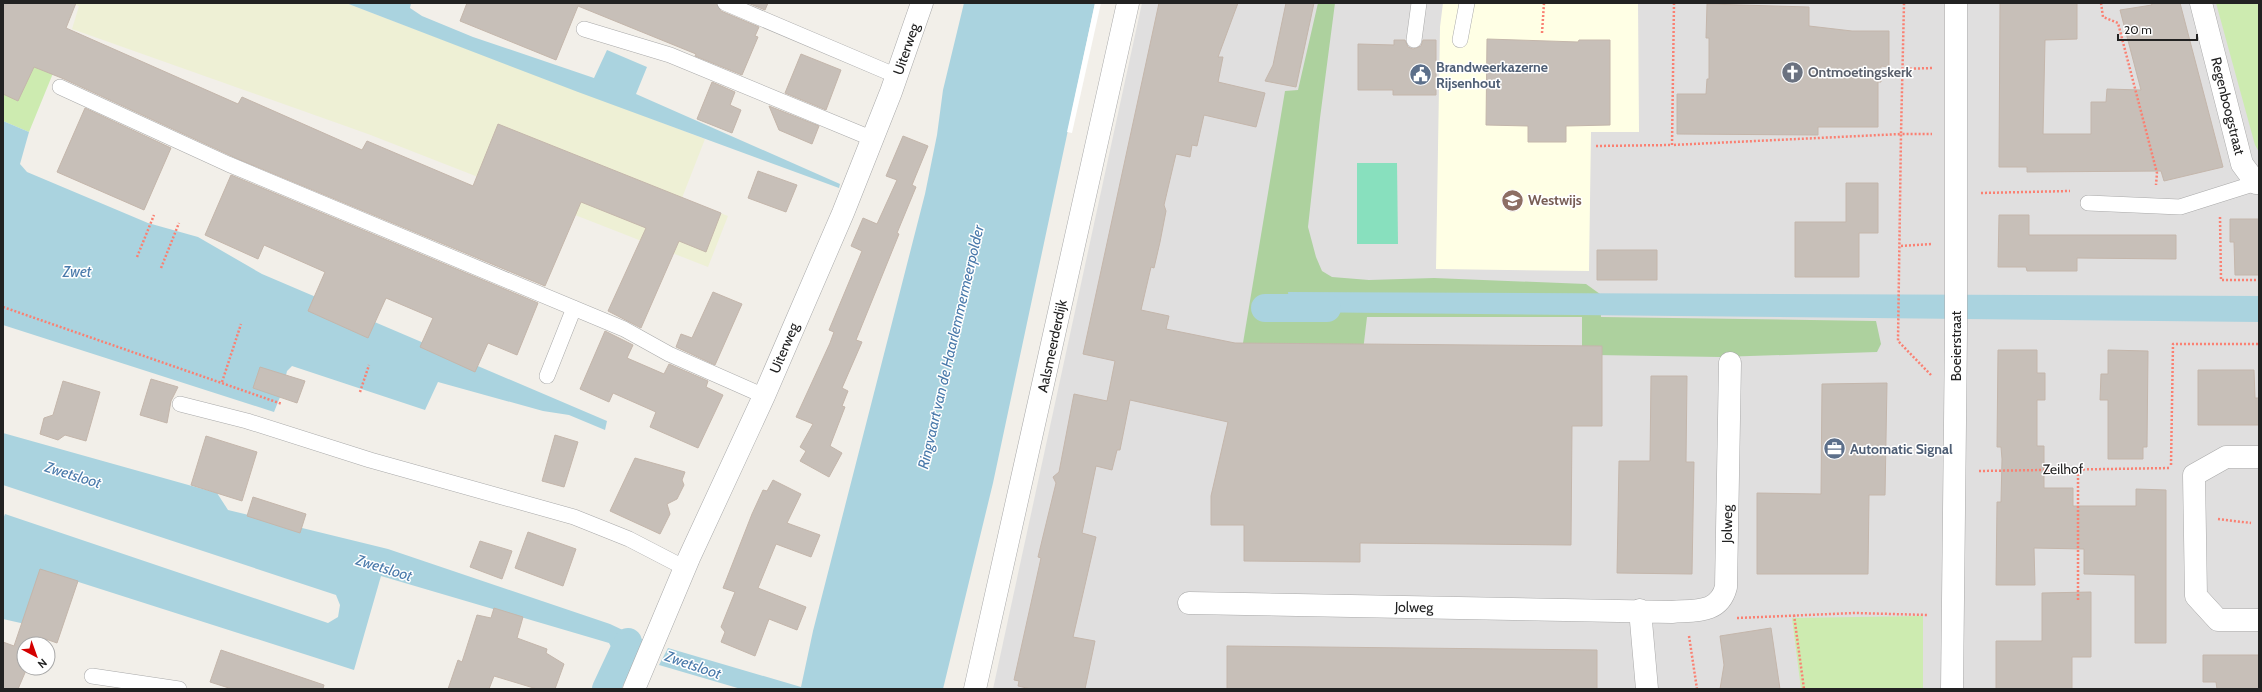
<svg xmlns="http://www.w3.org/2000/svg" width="2262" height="692" viewBox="0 0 2262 692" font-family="Cabin,sans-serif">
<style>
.residential{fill:#e0dfdf}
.education{fill:#ffffe5}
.farmland{fill:#eef0d5}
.grass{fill:#cdebb0}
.forest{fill:#add19e}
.pitch{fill:#88e0be}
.water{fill:#aad3df}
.pier{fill:#fff}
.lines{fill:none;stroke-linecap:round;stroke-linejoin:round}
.canal{stroke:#aad3df;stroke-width:28}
.building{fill:#c7bfb8;stroke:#c4b6ab}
.lane-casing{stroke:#a9a9a9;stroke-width:16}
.street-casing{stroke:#a9a9a9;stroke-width:23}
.path{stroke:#fa8072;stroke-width:2.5;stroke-dasharray:2 2;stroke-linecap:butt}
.lane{stroke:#fff;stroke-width:15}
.street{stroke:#fff;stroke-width:22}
.labels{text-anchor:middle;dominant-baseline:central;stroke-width:3;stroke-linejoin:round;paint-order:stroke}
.street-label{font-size:14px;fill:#222;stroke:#fff}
.service-label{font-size:14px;font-weight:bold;fill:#4e5e75;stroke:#fff;text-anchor:start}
.worship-label{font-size:14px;font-weight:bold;fill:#5b616d;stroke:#fff;text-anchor:start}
.education-label{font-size:14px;font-weight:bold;fill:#785e54;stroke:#fff;text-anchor:start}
.water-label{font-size:15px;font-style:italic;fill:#4a7aab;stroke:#fff}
</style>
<rect width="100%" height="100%" fill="#f2efe9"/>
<path class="residential" d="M 1142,3 L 2259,3 L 2259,689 L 993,689 Z"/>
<path class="education" d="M 1443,3 L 1638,3 L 1639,132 L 1591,132 L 1589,271 L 1436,269 L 1440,27 Z"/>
<path class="farmland" d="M 71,3 L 346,3 L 705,139 L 682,198 L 728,216 L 708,267 L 368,134 L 72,29 L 79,6 Z"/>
<path class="grass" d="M 2216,3 L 2259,3 L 2259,152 L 2255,145 Z
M 3,42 L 56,66 L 29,132 L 3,121 Z
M 1923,616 L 1923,689 L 1801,689 L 1792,618 Z"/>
<path class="forest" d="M 1318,3 L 1335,3 L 1320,118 L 1308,227 L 1316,257 L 1322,271 L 1332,277 L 1369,280 L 1434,278 L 1586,284 L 1600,294 L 1601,317 L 1876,321 L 1881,344 L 1877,352 L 1720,357 L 1595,355 L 1582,351 L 1582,317 L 1367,317 L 1363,351 L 1242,349 L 1285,91 L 1298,90 Z"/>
<path class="pitch" d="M 1357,163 L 1397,163 L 1398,244 L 1357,244 Z"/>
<path class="water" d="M 346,3 L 411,3 L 410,8 L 422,16 L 473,37 L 594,78 L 607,50 L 647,67 L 636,94 L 840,184 L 839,188 L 578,92 Z
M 964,3 L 1095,3 L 993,483 L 943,689 L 741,689 L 659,665 L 668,648 L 801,687 L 813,631 L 925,194 L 937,135 L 943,90 Z
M 3,121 L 29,132 L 20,164 L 27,172 L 148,223 L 198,237 L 262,274 L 607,421 L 605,430 L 569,415 L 543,411 L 438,382 L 425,410 L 292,366 L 287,371 L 282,392 L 274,412 L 3,325 Z
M 1288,292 L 2259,296 L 2259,322 L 1290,312 Z
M 3,433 L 217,493 L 228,510 L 388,549 L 610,624 L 644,640 L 635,661 L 616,656 L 609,643 L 381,576 L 354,670 L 41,570 L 25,624 L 3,619 L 3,519 L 5,514 L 328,623 L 338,617 L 340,605 L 336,595 L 3,485 Z"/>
<path class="pier" d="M 1095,3 L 1101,3 L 1072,133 L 1067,132 Z"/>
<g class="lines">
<path class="canal" d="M 1265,308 L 1327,308
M 606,689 L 628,642"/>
</g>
<path class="building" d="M 3,3 L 76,3 L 66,28 L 238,104 L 242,97 L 362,150 L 367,141 L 473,186 L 498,124 L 721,213 L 706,252 L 679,241 L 641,328 L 608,311 L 646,228 L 581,202 L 545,286 L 238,159 L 64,79 L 34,67 L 18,101 L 3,94 Z
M 467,3 L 716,3 L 721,11 L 759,27 L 755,36 L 758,37 L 742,75 L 695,56 L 696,54 L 578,6 L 556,60 L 460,21 Z
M 748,3 L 768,3 L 765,10 Z
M 1159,3 L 1238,3 L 1218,57 L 1223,57 L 1218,82 L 1265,93 L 1256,127 L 1204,115 L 1197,146 L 1192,145 L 1190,157 L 1176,154 L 1164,205 L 1166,211 L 1160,242 L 1154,268 L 1151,267 L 1141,310 L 1169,316 L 1166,329 L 1235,343 L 1602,346 L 1602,426 L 1572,426 L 1571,545 L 1360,543 L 1360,562 L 1244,561 L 1244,525 L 1211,525 L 1211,496 L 1228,422 L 1130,400 L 1120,450 L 1117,450 L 1112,470 L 1096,466 L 1082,533 L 1096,537 L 1073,637 L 1095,641 L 1085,689 L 1031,689 L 1018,686 L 1019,681 L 1014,680 L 1041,558 L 1038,557 L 1056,483 L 1053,477 L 1059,472 L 1074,394 L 1107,401 L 1115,361 L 1083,354 Z
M 1286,3 L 1314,3 L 1296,87 L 1265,81 L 1273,65 Z
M 2000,3 L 2077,3 L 2077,39 L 2045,40 L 2043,134 L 2091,134 L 2091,102 L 2106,102 L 2107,89 L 2141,90 L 2120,10 L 2152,5 L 2151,3 L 2180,3 L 2223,167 L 2164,181 L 2161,171 L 2027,172 L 2027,167 L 1999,167 Z
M 1707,4 L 1809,7 L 1809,26 L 1852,31 L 1889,31 L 1889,67 L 1881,66 L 1881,82 L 1878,82 L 1878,127 L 1818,127 L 1818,135 L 1677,134 L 1677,94 L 1706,94 L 1707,79 L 1709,79 L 1709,38 L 1706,38 Z
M 1487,39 L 1578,42 L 1579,40 L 1610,40 L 1610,125 L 1566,126 L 1566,142 L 1528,142 L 1528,126 L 1486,125 Z
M 1394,40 L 1405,40 L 1408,47 L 1413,49 L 1421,46 L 1423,40 L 1436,40 L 1436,95 L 1393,95 L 1393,90 L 1358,90 L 1358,44 L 1394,45 Z
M 801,54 L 841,70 L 826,110 L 785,93 Z
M 712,82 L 735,92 L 730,105 L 741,110 L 732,133 L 697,119 Z
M 769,106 L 819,126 L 812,144 L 779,130 Z
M 85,108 L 171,148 L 144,210 L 57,172 Z
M 903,136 L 928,146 L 912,185 L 916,187 L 897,233 L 899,234 L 856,340 L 862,342 L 842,388 L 848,391 L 842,406 L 845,407 L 830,446 L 842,453 L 829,477 L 800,461 L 806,451 L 800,447 L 813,424 L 796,417 L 830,343 L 834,332 L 829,330 L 862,251 L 851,246 L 863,218 L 877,224 L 897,180 L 886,176 Z
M 758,171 L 797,185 L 786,212 L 748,198 Z
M 231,175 L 538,303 L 517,355 L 488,343 L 475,372 L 420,347 L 433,318 L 386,298 L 368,338 L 308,311 L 325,272 L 264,245 L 258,259 L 205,235 Z
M 1846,183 L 1878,183 L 1878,233 L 1859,233 L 1859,277 L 1795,277 L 1795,222 L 1846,222 Z
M 1999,215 L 2029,215 L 2029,235 L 2176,235 L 2176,259 L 2077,258 L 2077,271 L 2027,271 L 2026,267 L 1998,267 Z
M 2230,219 L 2259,219 L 2259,275 L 2235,275 L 2234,242 L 2230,242 Z
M 1597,250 L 1657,250 L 1657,280 L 1597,280 Z
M 713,292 L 742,304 L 715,365 L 676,347 L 681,334 L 692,338 Z
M 605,331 L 633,345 L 627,358 L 664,374 L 669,364 L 708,381 L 706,387 L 723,395 L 698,448 L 650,427 L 656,412 L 613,393 L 609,402 L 580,389 Z
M 1998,350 L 2037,350 L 2037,373 L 2045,373 L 2045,400 L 2037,400 L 2037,446 L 2044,446 L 2044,488 L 2073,488 L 2073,506 L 2136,506 L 2136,489 L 2166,490 L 2166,643 L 2135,643 L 2135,575 L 2084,574 L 2084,549 L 2034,548 L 2035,585 L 1996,585 L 1997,502 L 2001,502 L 2002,459 L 2001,447 L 1997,447 Z
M 2108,350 L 2148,351 L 2147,447 L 2143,447 L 2143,459 L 2108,459 L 2108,400 L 2100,400 L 2101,374 L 2108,374 Z
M 260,367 L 305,381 L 297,403 L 253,388 Z
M 2198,370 L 2254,370 L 2255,398 L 2259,398 L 2259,425 L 2198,425 Z
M 1651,376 L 1687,376 L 1686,462 L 1694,462 L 1692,574 L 1617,573 L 1619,461 L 1650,461 Z
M 151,379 L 178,387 L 171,401 L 167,423 L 140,415 Z
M 63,381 L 100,392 L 86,441 L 65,435 L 58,440 L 40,434 L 44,418 L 53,415 Z
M 1887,383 L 1885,495 L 1869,495 L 1868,574 L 1757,574 L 1757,493 L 1821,494 L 1822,384 Z
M 555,435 L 578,442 L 564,487 L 542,481 Z
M 206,436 L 257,452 L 242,501 L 191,485 Z
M 635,458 L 685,472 L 682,480 L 684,485 L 677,499 L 667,504 L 670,514 L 660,534 L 610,511 Z
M 773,480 L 801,494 L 787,523 L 820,535 L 811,557 L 776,544 L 758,588 L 806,607 L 797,630 L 769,619 L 755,656 L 721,642 L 725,632 L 721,627 L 735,592 L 723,588 L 752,514 L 763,490 L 767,491 Z
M 253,497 L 306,514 L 300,533 L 247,516 Z
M 528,532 L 576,549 L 563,586 L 515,568 Z
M 480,541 L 512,551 L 502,579 L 470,567 Z
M 40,569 L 78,581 L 57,643 L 40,637 L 37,644 L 24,644 L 24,668 L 27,668 L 18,689 L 3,689 L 3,642 L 14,646 Z
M 2091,592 L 2091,657 L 2072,657 L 2072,689 L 1996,689 L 1996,641 L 2042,641 L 2042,593 Z
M 494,608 L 523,617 L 517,638 L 547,649 L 546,653 L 564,664 L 555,689 L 537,689 L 494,676 L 489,689 L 448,689 L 458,660 L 462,662 L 477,615 L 491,618 Z
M 1771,628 L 1780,689 L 1720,689 L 1724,665 L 1720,636 Z
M 1227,646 L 1597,650 L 1597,689 L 1227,689 Z
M 221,650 L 324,685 L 323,689 L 232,689 L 210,682 Z
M 2203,655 L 2259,655 L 2259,689 L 2217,689 L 2216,682 L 2203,682 Z"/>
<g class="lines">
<defs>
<path id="lane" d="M 725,3 L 897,76
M 584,29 L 670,55 L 873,139
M 1414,40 L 1419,3
M 1460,40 L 1467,3
M 60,87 L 228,164 L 624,329 L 669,354 L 764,396
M 2088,203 L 2180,207 L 2256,183
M 547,376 L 574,308
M 180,404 L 247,421 L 370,460 L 574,517 L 629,539 L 685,568
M 92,676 L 179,689"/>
<path id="street" d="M 2201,3 L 2242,164 L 2256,183 L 2259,183
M 2259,457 L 2226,457 L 2194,475 L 2196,596 L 2218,620 L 2259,620
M 1189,603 L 1672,612 C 1695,610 1719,614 1726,587 L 1730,363
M 1640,610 L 1647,689
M 634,689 L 689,558 L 764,396 L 843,213 L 891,92 L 922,3
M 975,689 L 1128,3
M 1952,689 L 1956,333 L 1956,3"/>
</defs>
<use href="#lane" class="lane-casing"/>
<use href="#street" class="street-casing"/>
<path class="path" d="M 1674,3 L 1672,145 L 1901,134 L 1904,3
M 2101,3 L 2103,17 L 2118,23 L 2157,173 L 2156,185
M 1542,33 L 1544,3
M 1902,69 L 1932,68
M 1596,146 L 1672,145
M 1981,193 L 2070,191
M 2220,217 L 2221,280 L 2259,280
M 1901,246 L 1932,244
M 137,257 L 154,215
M 161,268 L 179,223
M 3,307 L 282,404
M 1931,375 L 1898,341 L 1901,134 L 1932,134
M 222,382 L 241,324
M 360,392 L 369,365
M 2171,465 L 2173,344 L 2259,344
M 1979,471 L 2171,468
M 2218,519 L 2251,523
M 2078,600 L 2078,469
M 1794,615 L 1804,689
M 1737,618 L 1855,613 L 1928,615
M 1689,636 L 1697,689
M 2078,689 L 2078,688"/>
<use href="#lane" class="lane"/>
<use href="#street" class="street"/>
</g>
<defs>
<symbol id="church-disc" viewBox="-11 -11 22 22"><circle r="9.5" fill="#6b7280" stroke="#fff"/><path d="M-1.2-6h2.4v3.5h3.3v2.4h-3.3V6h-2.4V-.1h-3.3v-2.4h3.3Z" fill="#fff"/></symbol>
<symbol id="civic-disc" viewBox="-11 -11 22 22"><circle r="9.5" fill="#5c6f8a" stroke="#fff"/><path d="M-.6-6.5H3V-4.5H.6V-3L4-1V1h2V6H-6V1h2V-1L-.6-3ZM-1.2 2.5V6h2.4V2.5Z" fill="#fff"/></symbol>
<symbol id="school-disc" viewBox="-11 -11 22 22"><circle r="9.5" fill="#8d6e63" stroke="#fff"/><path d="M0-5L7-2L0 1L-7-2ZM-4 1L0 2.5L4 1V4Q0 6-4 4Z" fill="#fff"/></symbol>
<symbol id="office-disc" viewBox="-11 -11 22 22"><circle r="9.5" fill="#5c6f8a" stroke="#fff"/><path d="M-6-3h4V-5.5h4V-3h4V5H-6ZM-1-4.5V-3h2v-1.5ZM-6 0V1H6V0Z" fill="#fff"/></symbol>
</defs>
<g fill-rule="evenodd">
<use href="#church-disc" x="1780" y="60" width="25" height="25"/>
<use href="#civic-disc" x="1408" y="62" width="25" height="25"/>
<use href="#school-disc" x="1500" y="188" width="25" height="25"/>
<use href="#office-disc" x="1822" y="436" width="25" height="25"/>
</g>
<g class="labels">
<g class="street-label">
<text transform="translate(906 49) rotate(-71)">Uiterweg</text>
<text transform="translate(2228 106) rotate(76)">Regenboogstraat</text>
<text transform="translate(1052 346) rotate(-78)">Aalsmeerderdijk</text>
<text transform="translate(1956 346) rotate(-90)">Boeierstraat</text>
<text transform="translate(784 348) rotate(-67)">Uiterweg</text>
<text transform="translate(2063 469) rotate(-1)">Zeilhof</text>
<text transform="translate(1727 524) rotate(-89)">Jolweg</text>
<text transform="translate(1414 607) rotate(1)">Jolweg</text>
</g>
<g class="service-label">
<text x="1436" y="67">Brandweerkazerne<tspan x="1436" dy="16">Rijsenhout</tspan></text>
<text x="1850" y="449">Automatic Signal</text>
</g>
<g class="worship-label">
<text x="1808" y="72">Ontmoetingskerk</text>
</g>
<g class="education-label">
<text x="1528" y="200">Westwijs</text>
</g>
<g class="water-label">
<text x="77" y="272">Zwet</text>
<text transform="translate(951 347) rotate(-77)">Ringvaart van de Haarlemmermeerpolder</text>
<text transform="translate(73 475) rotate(17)">Zwetsloot</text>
<text transform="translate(384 568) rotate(17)">Zwetsloot</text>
<text transform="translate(693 665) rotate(19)">Zwetsloot</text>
</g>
</g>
<rect width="2262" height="692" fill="none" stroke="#222222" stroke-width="8"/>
<g transform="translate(36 656) rotate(139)"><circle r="19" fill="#ffffff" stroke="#a7a7a7"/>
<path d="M0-3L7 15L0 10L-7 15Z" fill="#d40000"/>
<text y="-6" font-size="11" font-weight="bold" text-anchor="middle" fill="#222222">N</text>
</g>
<path d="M2118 34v6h79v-6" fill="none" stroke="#222222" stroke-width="2"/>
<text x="2124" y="34" font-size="12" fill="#222222" stroke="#ffffff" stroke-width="3" paint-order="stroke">20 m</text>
</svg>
